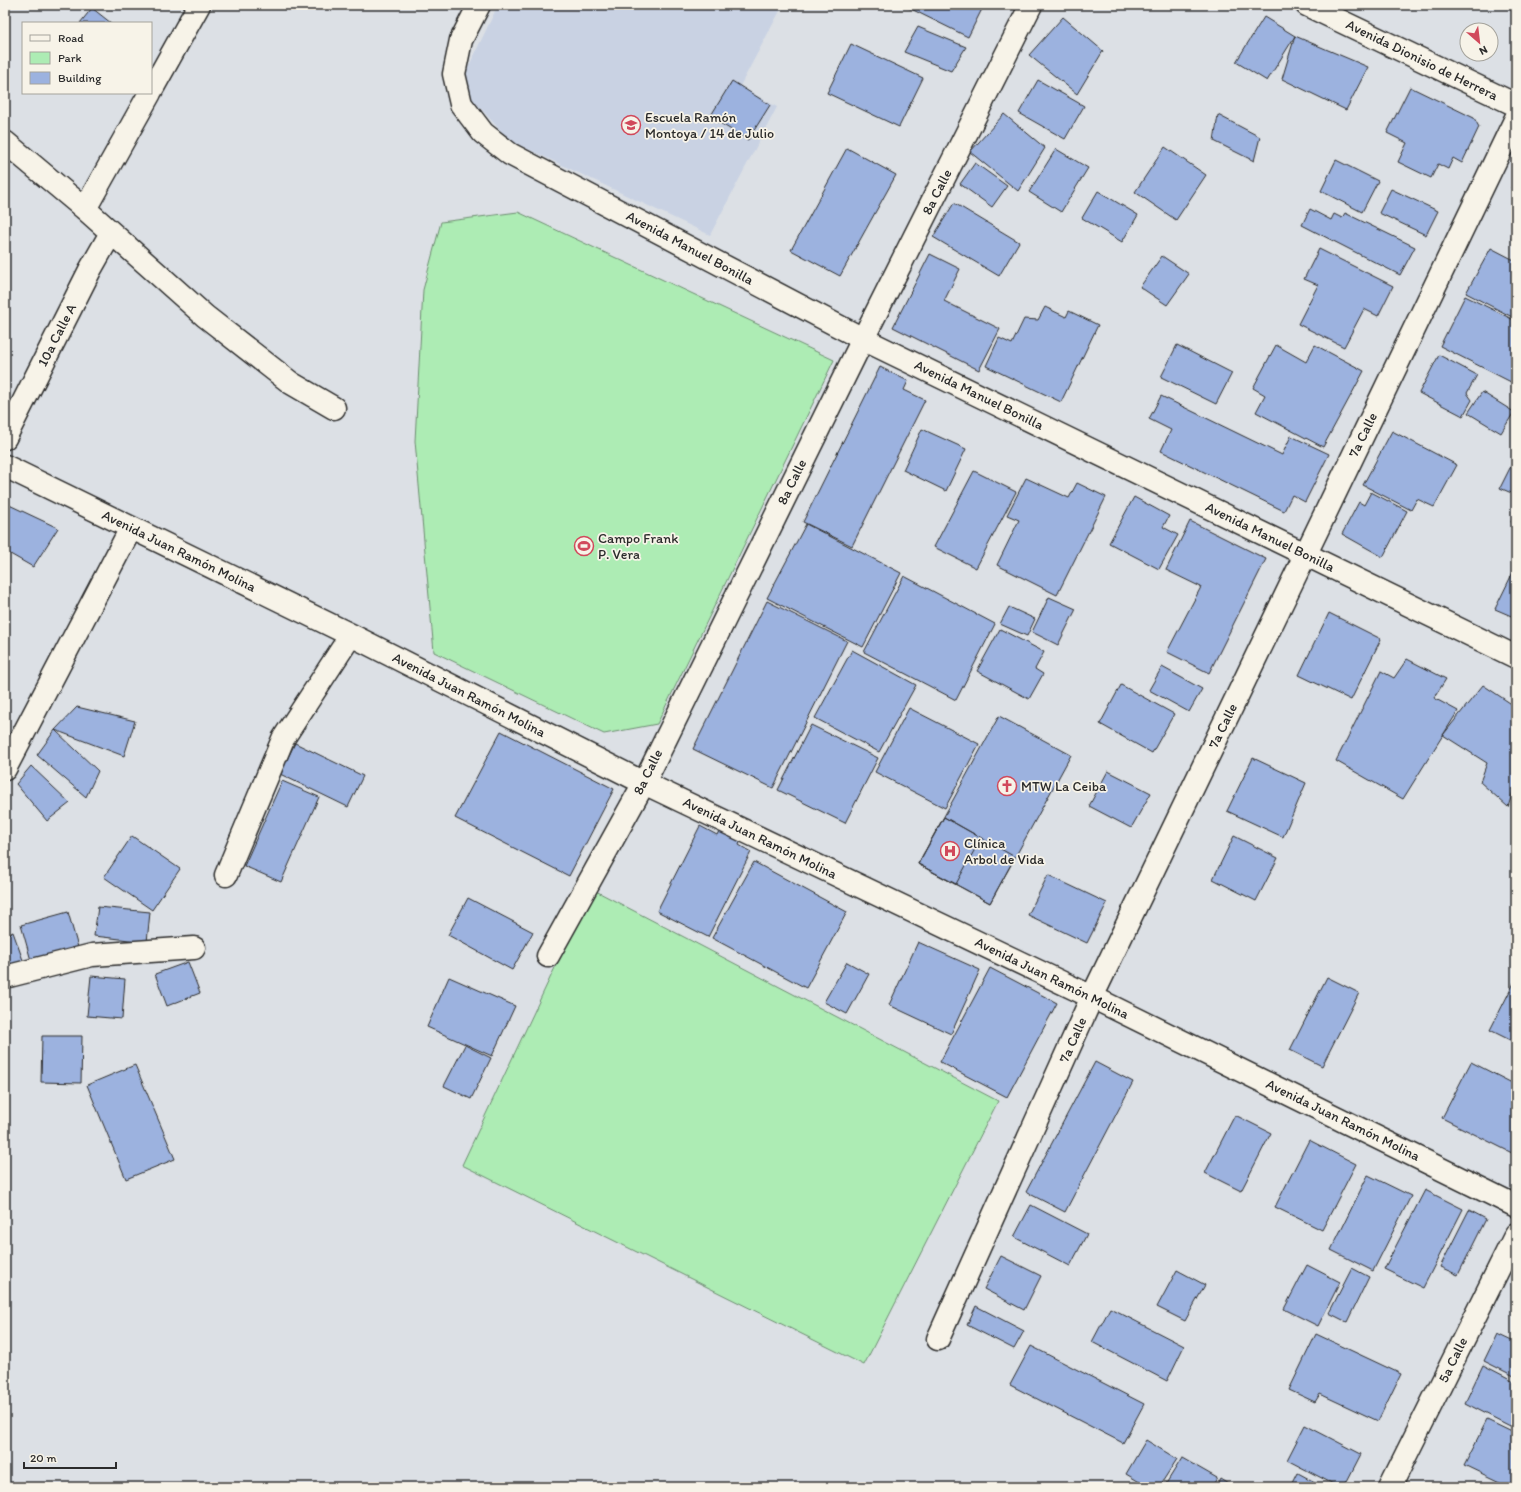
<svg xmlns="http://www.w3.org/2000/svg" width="1521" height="1492" viewBox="0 0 1521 1492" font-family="Itim,sans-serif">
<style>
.built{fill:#c9d2e3}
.green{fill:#adecb4;stroke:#6c8c70}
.building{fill:#9cb2df;stroke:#2b2b2b}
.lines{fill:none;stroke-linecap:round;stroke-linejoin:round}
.minor-casing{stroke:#2b2b2b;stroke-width:25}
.tertiary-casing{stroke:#2b2b2b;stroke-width:25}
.minor{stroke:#f7f3e8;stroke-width:22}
.tertiary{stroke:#f7f3e8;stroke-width:22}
.labels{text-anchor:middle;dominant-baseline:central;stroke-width:3.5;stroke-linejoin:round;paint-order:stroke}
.street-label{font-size:14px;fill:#2b2b2b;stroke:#f7f3e8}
.poi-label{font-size:14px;fill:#2b2b2b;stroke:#f7f3e8;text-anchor:start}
</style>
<rect width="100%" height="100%" fill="#dce0e5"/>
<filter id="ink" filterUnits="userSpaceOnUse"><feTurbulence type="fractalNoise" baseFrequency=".025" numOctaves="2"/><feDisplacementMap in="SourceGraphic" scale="8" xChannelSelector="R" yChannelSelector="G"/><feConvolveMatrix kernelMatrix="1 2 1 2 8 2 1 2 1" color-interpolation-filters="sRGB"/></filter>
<g filter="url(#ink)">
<path class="built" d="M 498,5 L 783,5 L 740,86 L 777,107 L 710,235 L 509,140 L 483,111 L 469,96 L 466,72 Z"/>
<path class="green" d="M 518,212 L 834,360 L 657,724 L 604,734 L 434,652 L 415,441 L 423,290 L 441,222 Z
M 592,889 L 998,1101 L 864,1365 L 462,1165 Z"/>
<path class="building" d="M 903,5 L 984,5 L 968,37 Z
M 92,8 L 111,23 L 80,23 Z
M 1063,17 L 1103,51 L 1077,94 L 1029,55 Z
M 1264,17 L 1295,36 L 1267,81 L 1236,62 Z
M 918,27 L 966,47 L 951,71 L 904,52 Z
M 1295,36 L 1368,67 L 1346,110 L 1282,79 Z
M 851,44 L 923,78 L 899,127 L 827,93 Z
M 1038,80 L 1084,106 L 1065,139 L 1019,113 Z
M 732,81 L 770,105 L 748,140 L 710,117 Z
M 1410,87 L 1474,118 L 1479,127 L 1462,163 L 1453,158 L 1448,169 L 1438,164 L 1431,178 L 1398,162 L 1407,143 L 1387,133 Z
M 1004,114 L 1045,148 L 1018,191 L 970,152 Z
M 1218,115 L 1260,137 L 1254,161 L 1214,141 Z
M 1165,147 L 1206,175 L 1176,220 L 1135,192 Z
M 847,148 L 896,175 L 840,276 L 791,250 Z
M 1056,149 L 1088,168 L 1061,212 L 1029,192 Z
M 1336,160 L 1378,181 L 1362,212 L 1321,191 Z
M 975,163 L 1007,186 L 992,207 L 960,184 Z
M 1516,177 L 1516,190 L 1511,188 Z
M 1391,189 L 1438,211 L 1426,235 L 1379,213 Z
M 1098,191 L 1138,215 L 1122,242 L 1082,218 Z
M 954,203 L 1019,242 L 999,276 L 933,237 Z
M 1310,209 L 1331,220 L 1334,214 L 1342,218 L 1345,213 L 1415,247 L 1400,275 L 1302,225 Z
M 1516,229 L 1516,241 L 1511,239 Z
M 1491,248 L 1516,261 L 1516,319 L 1466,293 Z
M 1319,249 L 1393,286 L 1378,316 L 1364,309 L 1344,347 L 1298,324 L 1318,285 L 1304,279 Z
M 930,254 L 960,269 L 944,301 L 1000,329 L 979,370 L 893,327 Z
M 1162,256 L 1189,274 L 1167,305 L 1140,287 Z
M 1465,296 L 1516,321 L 1516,372 L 1511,382 L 1440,346 Z
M 1045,307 L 1066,317 L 1069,311 L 1098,325 L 1061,402 L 986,366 L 999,338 L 1012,344 L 1024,319 L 1038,320 Z
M 1177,345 L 1232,373 L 1216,404 L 1161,377 Z
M 1276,345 L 1306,362 L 1315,345 L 1364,371 L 1323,447 L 1256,412 L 1265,395 L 1253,388 Z
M 1439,355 L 1477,375 L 1467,393 L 1472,400 L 1463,416 L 1419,393 Z
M 880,367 L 908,381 L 904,390 L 925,400 L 852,546 L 803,522 Z
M 1482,392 L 1514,412 L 1501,433 L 1468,413 Z
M 1161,396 L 1282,455 L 1291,436 L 1329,454 L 1305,502 L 1292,495 L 1284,511 L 1161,451 L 1171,430 L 1149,419 Z
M 922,429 L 966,449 L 946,491 L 903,470 Z
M 1392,431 L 1457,465 L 1434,507 L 1417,499 L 1411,510 L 1363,485 Z
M 1516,456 L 1516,495 L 1500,488 Z
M 974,471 L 1016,492 L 976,568 L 934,547 Z
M 1026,478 L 1069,498 L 1077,483 L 1106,497 L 1057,595 L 997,565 L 1019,520 L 1007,515 Z
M 1371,492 L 1407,511 L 1383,557 L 1342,534 L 1359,502 L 1364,505 Z
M 1134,497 L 1169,516 L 1163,527 L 1178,535 L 1159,569 L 1109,543 Z
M 5,503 L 58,528 L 33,567 L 5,551 Z
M 1516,513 L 1516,525 L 1511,522 Z
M 1190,521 L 1266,559 L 1209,673 L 1167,652 L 1201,587 L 1166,570 Z
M 806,524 L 901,573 L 863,647 L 767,598 Z
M 1516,566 L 1516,618 L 1495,609 Z
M 904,576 L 995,624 L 956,700 L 864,652 Z
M 1049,597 L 1076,609 L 1058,645 L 1032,632 Z
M 767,601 L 847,641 L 773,788 L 693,749 Z
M 1009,607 L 1035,619 L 1027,636 L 1000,624 Z
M 1329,613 L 1381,639 L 1351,700 L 1299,675 Z
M 1000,629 L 1044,652 L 1035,669 L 1043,674 L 1029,699 L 977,671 Z
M 852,650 L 916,685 L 879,752 L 815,718 Z
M 1407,659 L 1446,679 L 1434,698 L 1458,711 L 1403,799 L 1336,761 L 1381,671 L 1394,678 Z
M 1162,667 L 1202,689 L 1189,712 L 1149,690 Z
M 1121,685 L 1174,714 L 1152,753 L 1100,724 Z
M 1483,685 L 1516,707 L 1516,782 L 1508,807 L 1480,782 L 1487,763 L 1443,735 Z
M 77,707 L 135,721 L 124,756 L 55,730 Z
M 909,708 L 979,744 L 945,808 L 875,772 Z
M 999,716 L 1071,755 L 990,903 L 918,864 Z
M 811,725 L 878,758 L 845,823 L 778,790 Z
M 55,730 L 98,771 L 86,797 L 37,755 Z
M 501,731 L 614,789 L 569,876 L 455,818 Z
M 295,743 L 363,776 L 348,807 L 280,774 Z
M 1253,758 L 1306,783 L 1283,837 L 1227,811 Z
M 31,766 L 70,803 L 47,821 L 16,784 Z
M 1108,771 L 1151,793 L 1131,828 L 1089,806 Z
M 282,781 L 319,797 L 281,882 L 244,866 Z
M 944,817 L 981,838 L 956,884 L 918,864 Z
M 944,817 L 1015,857 L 990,903 L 918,864 Z
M 700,826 L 717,835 L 720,829 L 741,840 L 739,845 L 751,852 L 708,937 L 657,911 Z
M 132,836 L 180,869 L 152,910 L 104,877 Z
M 1234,836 L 1278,858 L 1256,901 L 1213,879 Z
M 754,862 L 847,912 L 806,988 L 712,938 Z
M 1048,875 L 1107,903 L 1087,943 L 1028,915 Z
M 468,898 L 533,932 L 512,970 L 448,935 Z
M 98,907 L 150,912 L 147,942 L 94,936 Z
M 68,912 L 79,951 L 32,964 L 21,925 Z
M 13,932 L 24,963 L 5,970 L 5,935 Z
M 918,942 L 980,970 L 951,1034 L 889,1005 Z
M 188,962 L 200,993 L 167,1006 L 155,974 Z
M 847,962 L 869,974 L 847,1014 L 824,1002 Z
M 990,968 L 1057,1003 L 1007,1097 L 940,1062 Z
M 91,976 L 125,979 L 122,1019 L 87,1016 Z
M 449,977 L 515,1006 L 492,1056 L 427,1027 Z
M 1327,977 L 1359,993 L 1322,1066 L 1290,1050 Z
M 1516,979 L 1516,1043 L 1490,1030 Z
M 42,1036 L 82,1036 L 81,1083 L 41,1082 Z
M 465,1045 L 491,1058 L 471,1099 L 444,1086 Z
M 1095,1062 L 1133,1082 L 1065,1212 L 1026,1192 Z
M 1471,1062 L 1516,1085 L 1516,1155 L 1442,1118 Z
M 135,1065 L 175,1159 L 126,1179 L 87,1085 Z
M 1235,1115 L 1271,1133 L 1241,1191 L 1205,1173 Z
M 1309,1140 L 1356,1164 L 1322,1230 L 1275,1207 Z
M 1368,1175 L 1411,1196 L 1373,1271 L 1331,1250 Z
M 1425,1190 L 1463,1209 L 1423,1288 L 1384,1269 Z
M 1031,1205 L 1087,1234 L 1070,1266 L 1014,1237 Z
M 1469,1210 L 1486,1219 L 1458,1275 L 1440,1267 Z
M 1001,1256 L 1041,1276 L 1024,1310 L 984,1289 Z
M 1307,1265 L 1340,1282 L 1318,1326 L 1284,1309 Z
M 1352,1268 L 1369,1277 L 1347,1322 L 1329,1313 Z
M 1177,1270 L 1205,1285 L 1185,1321 L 1157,1307 Z
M 976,1306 L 1024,1331 L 1014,1349 L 967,1325 Z
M 1110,1308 L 1184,1346 L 1167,1381 L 1092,1342 Z
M 1316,1334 L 1401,1374 L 1378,1421 L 1320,1394 L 1315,1402 L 1289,1390 Z
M 1497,1334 L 1516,1343 L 1516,1377 L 1484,1361 Z
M 1031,1346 L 1144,1404 L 1123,1443 L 1010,1385 Z
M 1483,1365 L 1516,1382 L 1516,1429 L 1465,1403 Z
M 1487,1420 L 1516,1434 L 1516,1487 L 1510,1487 L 1464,1465 Z
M 1305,1425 L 1361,1454 L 1344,1487 L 1339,1487 L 1287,1460 Z
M 1146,1440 L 1177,1459 L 1159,1487 L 1148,1487 L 1126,1474 Z
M 1182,1458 L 1217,1478 L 1212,1487 L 1164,1487 Z
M 1298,1473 L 1324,1487 L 1291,1487 Z
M 1220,1479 L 1233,1487 L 1216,1487 Z"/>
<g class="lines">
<defs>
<path id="minor" d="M 479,5 L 461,40 L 454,74 L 461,104 L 483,133 L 510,154 L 863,339 L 1516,657
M 151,91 L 199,5
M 5,142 L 85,209 L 205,316 L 291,383 L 334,408
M 85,209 L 150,93
M 5,438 L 90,270 L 111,233
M 5,466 L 351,635 L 644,783 L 1092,997 L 1516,1206
M 5,769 L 131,528
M 226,875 L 283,739 L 351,635
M 548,956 L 644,783 L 863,339 L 1031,5
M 5,977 L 92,955 L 194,948
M 938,1339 L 1092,997 L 1516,118
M 1390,1487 L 1516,1234"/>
<path id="tertiary" d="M 1307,5 L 1516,105"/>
</defs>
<use href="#minor" class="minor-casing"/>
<use href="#tertiary" class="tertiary-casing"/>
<use href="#minor" class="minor"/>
<use href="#tertiary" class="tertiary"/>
</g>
</g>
<defs>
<symbol id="school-ring" viewBox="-11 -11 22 22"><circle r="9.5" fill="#f7f3e8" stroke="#d1495b" stroke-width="1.5"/><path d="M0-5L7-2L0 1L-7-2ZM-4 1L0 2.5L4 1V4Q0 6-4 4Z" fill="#d1495b"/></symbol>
<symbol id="stadium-ring" viewBox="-11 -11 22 22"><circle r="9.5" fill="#f7f3e8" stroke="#d1495b" stroke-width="1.5"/><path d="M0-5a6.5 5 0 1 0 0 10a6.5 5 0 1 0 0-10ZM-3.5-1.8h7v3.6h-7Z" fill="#d1495b"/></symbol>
<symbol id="church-ring" viewBox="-11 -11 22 22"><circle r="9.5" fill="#f7f3e8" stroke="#d1495b" stroke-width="1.5"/><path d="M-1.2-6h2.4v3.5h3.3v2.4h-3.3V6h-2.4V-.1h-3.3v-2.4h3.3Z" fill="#d1495b"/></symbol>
<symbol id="hospital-ring" viewBox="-11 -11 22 22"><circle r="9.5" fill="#f7f3e8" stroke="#d1495b" stroke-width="1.5"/><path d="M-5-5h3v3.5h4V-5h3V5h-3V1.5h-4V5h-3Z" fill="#d1495b"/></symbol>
</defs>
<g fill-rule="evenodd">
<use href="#school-ring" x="620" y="114" width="22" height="22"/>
<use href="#stadium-ring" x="573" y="535" width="22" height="22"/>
<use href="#church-ring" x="996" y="775" width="22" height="22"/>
<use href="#hospital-ring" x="939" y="840" width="22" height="22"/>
</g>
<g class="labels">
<g class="street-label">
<text transform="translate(1422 60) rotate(26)">Avenida Dionisio de Herrera</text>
<text transform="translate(937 192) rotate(-63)">8a Calle</text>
<text transform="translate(690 248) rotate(28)">Avenida Manuel Bonilla</text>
<text transform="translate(57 335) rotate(-63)">10a Calle A</text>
<text transform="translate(979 395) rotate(26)">Avenida Manuel Bonilla</text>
<text transform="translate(1363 435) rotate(-64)">7a Calle</text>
<text transform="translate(792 482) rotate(-64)">8a Calle</text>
<text transform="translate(1270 537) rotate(26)">Avenida Manuel Bonilla</text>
<text transform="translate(179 551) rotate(26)">Avenida Juan Ramón Molina</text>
<text transform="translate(469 695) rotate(27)">Avenida Juan Ramón Molina</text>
<text transform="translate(1223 726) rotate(-64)">7a Calle</text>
<text transform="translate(648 772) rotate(-64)">8a Calle</text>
<text transform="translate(760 838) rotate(26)">Avenida Juan Ramón Molina</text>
<text transform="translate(1052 978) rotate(26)">Avenida Juan Ramón Molina</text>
<text transform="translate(1073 1040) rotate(-66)">7a Calle</text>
<text transform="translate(1343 1120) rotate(26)">Avenida Juan Ramón Molina</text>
<text transform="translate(1453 1360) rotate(-64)">5a Calle</text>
</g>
<g class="poi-label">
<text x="645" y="117">Escuela Ramón<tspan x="645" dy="16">Montoya / 14 de Julio</tspan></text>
<text x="598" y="538">Campo Frank<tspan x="598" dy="16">P. Vera</tspan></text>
<text x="1021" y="786">MTW La Ceiba</text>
<text x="964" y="843">Clínica<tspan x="964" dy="16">Arbol de Vida</tspan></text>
</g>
</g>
<rect width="1521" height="1492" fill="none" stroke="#f7f3e8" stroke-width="20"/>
<rect x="10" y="10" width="1501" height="1472" fill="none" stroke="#2b2b2b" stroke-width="1.5" filter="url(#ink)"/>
<rect x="22" y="22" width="130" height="72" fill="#f7f3e8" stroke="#a5a39c"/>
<rect x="30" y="35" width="20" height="6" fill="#f7f3e8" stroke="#a5a39c"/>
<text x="58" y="42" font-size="12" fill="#2b2b2b">Road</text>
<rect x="30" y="52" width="20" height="12" fill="#adecb4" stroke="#a5a39c"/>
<text x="58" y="62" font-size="12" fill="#2b2b2b">Park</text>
<rect x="30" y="72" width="20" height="12" fill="#9cb2df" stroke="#a5a39c"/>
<text x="58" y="82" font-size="12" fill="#2b2b2b">Building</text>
<g transform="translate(1479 42) rotate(152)"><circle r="19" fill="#f7f3e8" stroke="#a5a39c"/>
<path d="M0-3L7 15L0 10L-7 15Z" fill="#d1495b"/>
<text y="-6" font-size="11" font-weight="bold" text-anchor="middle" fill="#2b2b2b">N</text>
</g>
<path d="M24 1462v6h92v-6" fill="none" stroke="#2b2b2b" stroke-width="2"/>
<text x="30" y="1462" font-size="12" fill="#2b2b2b" stroke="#f7f3e8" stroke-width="3" paint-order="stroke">20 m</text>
</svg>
